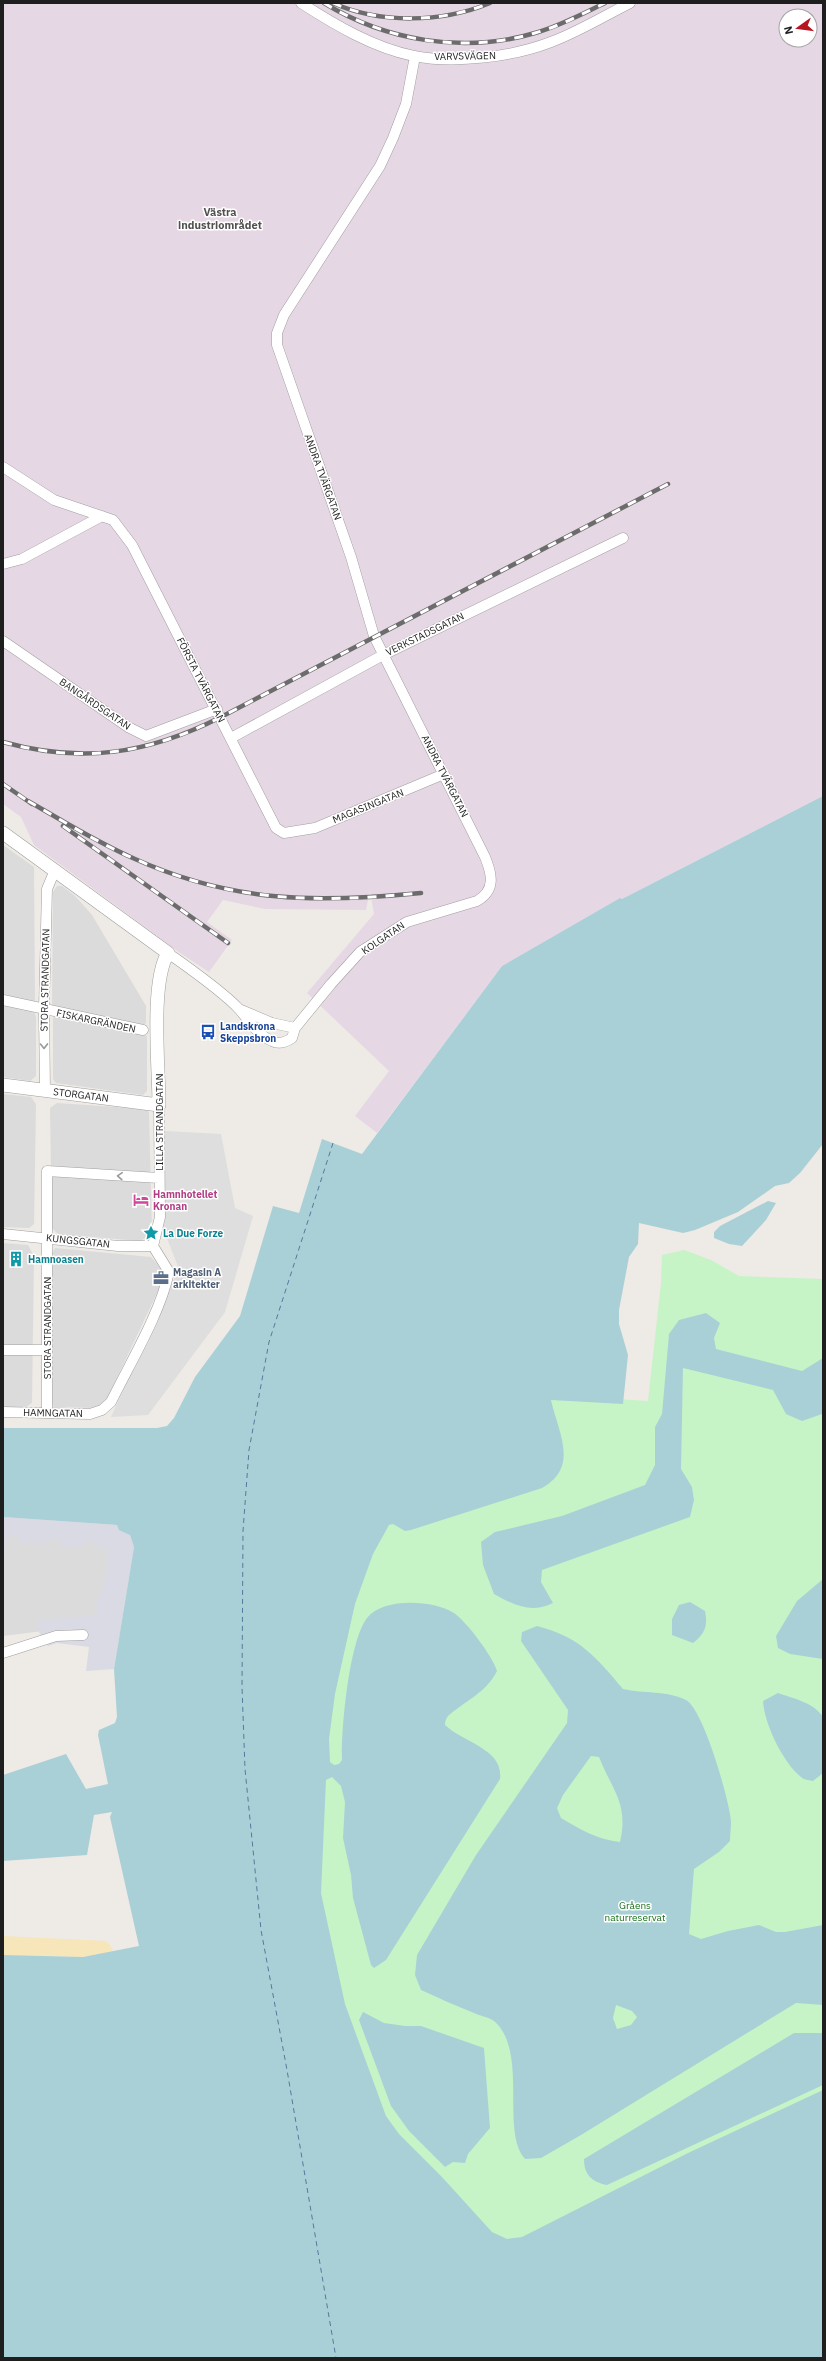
<svg xmlns="http://www.w3.org/2000/svg" width="826" height="2361" viewBox="0 0 826 2361" font-family="'IBM Plex Sans',sans-serif">
<style>
.residential{fill:#dcdbdb}
.industrial{fill:#e6d7e4;fill-rule:evenodd}
.sand{fill:#f7e6b9}
.park{fill:#c6f4c6}
.parking{fill:#dedede}
.plaza{fill:#d9dae3}
.water{fill:#aad0d7;fill-rule:evenodd}
.lines{fill:none;stroke-linecap:round;stroke-linejoin:round}
.ferry{stroke:#517b9c;stroke-width:1;stroke-dasharray:5 4;stroke-linecap:butt}
.minor-casing{stroke:#9f9f9f;stroke-width:11}
.tertiary-casing{stroke:#9f9f9f;stroke-width:14}
.minor{stroke:#fff;stroke-width:10}
.tertiary{stroke:#fff;stroke-width:13}
.rail-casing{stroke:#6c6c6c;stroke-width:4.5}
.rail{stroke:#fff;stroke-width:3;stroke-dasharray:9;stroke-linecap:butt}
.oneway{stroke:#9a9a9a}
.labels{text-anchor:middle;dominant-baseline:central;stroke-width:3;stroke-linejoin:round;paint-order:stroke}
.street-label{font-size:10px;fill:#1e1e1e;stroke:#fff}
.transit-label{font-size:10px;font-weight:bold;fill:#164399;stroke:#fff;text-anchor:start}
.hotel-label{font-size:10px;font-weight:bold;fill:#b23c85;stroke:#fff;text-anchor:start}
.culture-label{font-size:10px;font-weight:bold;fill:#0d838f;stroke:#fff;text-anchor:start}
.service-label{font-size:10px;font-weight:bold;fill:#4e5e75;stroke:#fff;text-anchor:start}
.park-label{font-size:10px;fill:#177118;stroke:#fff}
.neighbourhood-label{font-size:11px;font-weight:bold;fill:#515151;stroke:#fff}
</style>
<rect width="100%" height="100%" fill="#eeeae5"/>
<path class="residential" d="M 3,845 L 34,867 L 35,1002 L 3,999 Z
M 57,886 L 62,886 L 75,896 L 92,915 L 146,1006 L 146,1023 L 139,1028 L 52,1006 L 53,892 Z
M 3,1004 L 33,1010 L 36,1017 L 36,1076 L 30,1081 L 3,1077 Z
M 56,1016 L 141,1032 L 147,1036 L 147,1091 L 143,1095 L 56,1083 L 53,1079 L 53,1018 Z
M 3,1094 L 31,1097 L 36,1104 L 34,1224 L 29,1228 L 3,1227 Z
M 57,1103 L 145,1109 L 149,1112 L 152,1234 L 140,1241 L 58,1234 L 52,1228 L 50,1108 Z
M 3,1243 L 28,1245 L 34,1256 L 32,1403 L 26,1407 L 3,1407 Z
M 55,1248 L 151,1257 L 166,1274 L 106,1401 L 97,1408 L 54,1407 L 50,1401 L 50,1257 Z
M 3,1525 L 111,1530 L 107,1623 L 3,1636 Z"/>
<path class="industrial" d="M 3,3 L 823,3 L 823,796 L 622,899 L 620,898 L 502,966 L 377,1133 L 355,1116 L 389,1071 L 307,993 L 374,914 L 370,891 L 366,910 L 265,909 L 223,900 L 207,922 L 232,940 L 209,972 L 180,953 L 34,845 L 21,817 L 3,804 ZM 786,16 L 810,16 L 810,40 L 786,40 Z"/>
<path class="sand" d="M 3,1936 L 105,1941 L 110,1945 L 113,1952 L 83,1957 L 3,1955 Z"/>
<path class="park" d="M 684,1250 L 711,1260 L 739,1276 L 823,1279 L 823,2099 L 502,2252 L 394,2178 L 340,2031 L 319,1888 L 325,1780 L 347,1762 L 332,1768 L 326,1756 L 331,1709 L 359,1575 L 391,1518 L 545,1398 L 583,1397 L 648,1401 L 661,1283 L 662,1255 Z"/>
<path class="parking" d="M 165,1131 L 221,1134 L 235,1208 L 253,1216 L 225,1312 L 148,1415 L 111,1417 L 179,1269 L 163,1228 Z"/>
<path class="plaza" d="M 3,1517 L 117,1525 L 130,1535 L 134,1547 L 114,1669 L 86,1671 L 89,1647 L 57,1643 L 48,1646 L 37,1629 L 37,1620 L 96,1615 L 98,1600 L 106,1576 L 108,1550 L 97,1549 L 98,1543 L 85,1542 L 84,1548 L 59,1546 L 59,1539 L 46,1539 L 46,1545 L 31,1544 L 20,1543 L 20,1537 L 8,1536 L 7,1543 L 3,1542 Z"/>
<path class="water" d="M 823,796 L 823,1144 L 800,1173 L 789,1183 L 775,1186 L 738,1212 L 695,1230 L 683,1233 L 639,1223 L 638,1244 L 629,1257 L 619,1310 L 619,1324 L 628,1355 L 623,1404 L 551,1400 C 558,1432 580,1467 542,1488 L 411,1530 L 405,1531 L 393,1524 L 389,1525 L 373,1554 L 355,1604 L 335,1694 L 329,1739 L 330,1762 L 334,1765 L 339,1764 L 342,1760 C 341,1730 349,1641 367,1618 C 383,1597 434,1600 454,1613 C 467,1622 493,1657 497,1671 C 486,1693 465,1701 448,1716 C 446,1719 445,1721 445,1725 C 464,1743 504,1749 500,1779 L 386,1960 L 374,1968 L 371,1965 L 353,1898 L 351,1875 L 343,1838 L 345,1802 L 341,1786 L 332,1777 L 326,1780 L 321,1893 L 345,2004 L 386,2116 L 399,2134 L 442,2177 L 492,2232 L 507,2239 L 522,2237 L 688,2153 L 823,2090 L 823,2358 L 3,2358 L 3,1955 L 83,1957 L 139,1946 L 110,1817 L 112,1812 L 94,1815 L 87,1855 L 3,1861 L 3,1775 L 66,1754 L 86,1789 L 108,1784 L 98,1735 L 99,1730 L 115,1723 L 117,1717 L 114,1669 L 134,1547 L 130,1535 L 119,1530 L 117,1525 L 3,1517 L 3,1428 L 157,1428 L 167,1426 L 174,1418 L 195,1377 L 240,1316 L 273,1206 L 299,1213 L 322,1139 L 362,1154 L 502,966 L 620,898 L 622,899 Z
M 768,1201 L 776,1203 L 766,1220 L 742,1246 L 729,1244 L 714,1238 L 714,1232 L 720,1226 Z
M 706,1313 L 720,1323 L 714,1338 L 716,1349 L 802,1371 L 823,1358 L 822,1414 L 802,1421 L 786,1414 L 773,1390 L 683,1368 L 681,1469 L 692,1487 L 694,1500 L 690,1517 L 542,1570 L 541,1582 L 553,1603 C 531,1614 514,1605 494,1594 L 483,1565 L 481,1542 L 495,1532 L 562,1516 L 645,1485 L 655,1465 L 655,1427 L 662,1414 L 669,1334 L 679,1320 Z
M 823,1579 L 823,1659 L 790,1654 L 778,1648 L 776,1636 L 797,1601 Z
M 690,1602 L 705,1611 C 708,1626 705,1634 693,1643 L 672,1635 L 672,1619 L 679,1605 Z
M 537,1626 C 580,1637 596,1657 623,1689 C 645,1694 665,1690 686,1700 C 703,1708 730,1802 731,1822 C 731,1828 730,1835 730,1841 L 719,1852 L 694,1869 L 689,1934 L 701,1939 L 728,1931 L 759,1925 L 776,1932 L 785,1932 L 823,1925 L 823,2005 L 796,2003 L 581,2135 L 541,2158 L 525,2159 C 500,2132 529,2051 494,2021 C 489,2017 480,2016 474,2013 C 456,2006 439,1998 421,1990 L 415,1975 L 417,1955 L 476,1855 L 567,1723 L 568,1710 L 521,1641 L 522,1632 ZM 591,1756 L 599,1757 C 612,1790 629,1804 620,1842 C 599,1840 579,1829 561,1818 L 557,1808 L 563,1795 ZM 616,2005 L 632,2011 L 637,2017 L 631,2025 L 617,2029 L 613,2018 Z
M 778,1693 C 792,1698 815,1703 823,1717 L 823,1773 L 813,1781 C 809,1780 804,1780 801,1777 C 783,1763 764,1723 763,1701 Z
M 363,2012 L 384,2023 L 405,2026 L 421,2026 L 484,2048 L 490,2128 L 468,2154 L 465,2163 L 453,2162 L 445,2167 L 409,2131 L 391,2106 L 359,2020 Z
M 794,2033 L 823,2033 L 823,2085 L 607,2185 C 592,2182 584,2175 584,2159 Z"/>
<g class="lines">
<path class="ferry" d="M 333,1143 L 269,1342 L 249,1450 L 243,1531 L 242,1687 L 245,1769 L 261,1930 L 287,2070 L 336,2358"/>
<defs>
<path id="minor" d="M 301,3 C 335,25 374,48 414,56 C 455,64 512,57 551,42 C 578,32 604,16 630,3
M 3,467 L 54,500 L 113,520 L 132,545 L 276,828 L 284,833 L 315,828 L 444,774
M 3,564 L 22,559 L 102,516
M 3,641 L 128,727 L 146,736 L 217,709
M 231,738 L 383,655 L 623,538
M 168,953 C 190,969 221,990 239,1009 C 249,1020 257,1035 272,1041 C 279,1045 286,1042 292,1038 L 295,1028 L 331,984 L 360,952 L 407,922 L 477,901 C 496,890 492,874 485,857 L 374,636 L 351,557 L 277,345 L 277,333 L 284,315 L 380,166 L 393,138 L 406,104 L 415,56
M 3,1000 L 143,1030
M 239,1009 L 272,1023 L 295,1028
M 45,1091 L 44,1009 L 47,889 L 55,870
M 3,1234 L 118,1246 L 153,1246
M 3,1350 L 46,1350
M 3,1412 L 90,1414 L 102,1410 L 111,1402 C 130,1363 160,1314 169,1272 L 153,1246 L 160,1217 L 159,1105
M 47,1413 L 47,1171 L 159,1178
M 3,1653 L 56,1636 L 83,1635"/>
<path id="tertiary" d="M 3,833 L 168,953 C 150,982 159,1068 159,1105 L 3,1085"/>
</defs>
<use href="#minor" class="minor-casing"/>
<use href="#tertiary" class="tertiary-casing"/>
<use href="#minor" class="minor"/>
<use href="#tertiary" class="tertiary"/>
<defs>
<path id="rail" d="M 324,3 C 386,41 464,54 535,33 C 560,26 582,14 605,3
M 333,3 C 380,24 442,23 490,3
M 3,742 C 82,764 148,754 221,717 L 668,484
M 3,784 L 32,804
M 28,801 C 63,821 98,843 135,859 C 233,903 317,903 421,893
M 63,826 L 228,943"/>
</defs>
<use href="#rail" class="rail-casing"/>
<use href="#rail" class="rail"/>
</g>
<defs><path id="oneway-chevron" d="M-2-3.5L2.5 0L-2 3.5" fill="none" stroke-width="1.6" stroke-linecap="round" stroke-linejoin="round"/></defs>
<g class="oneway">
<use href="#oneway-chevron" transform="translate(44 1046) rotate(89)"/>
<use href="#oneway-chevron" transform="translate(120 1176) rotate(-176)"/>
</g>
<defs>
<symbol id="bus-bare" viewBox="-9 -9 18 18"><path d="M-5-6H5V4H4V6H2V4H-2V6H-4V4H-5ZM-3.5-4V0h7V-4ZM-3.5 1.2v1.5H-2V1.2ZM2 1.2v1.5H3.5V1.2Z" fill="#1a4fb4" stroke="#fff" stroke-width="2.5" paint-order="stroke"/></symbol>
<symbol id="hotel-bare" viewBox="-9 -9 18 18"><path d="M-6-4.5h1.5V1H6V5H4.5V3h-9V5H-6ZM-4 0a1.8 1.8 0 1 1 3.6 0ZM.5 0V-2.5h3Q6-2.5 6 0Z" fill="#d1479c" stroke="#fff" stroke-width="2.5" paint-order="stroke"/></symbol>
<symbol id="sight-bare" viewBox="-9 -9 18 18"><path d="M0-6L1.8-2.2L6-1.7L2.9 1.2L3.7 5.4L0 3.3L-3.7 5.4L-2.9 1.2L-6-1.7L-1.8-2.2Z" fill="#0f9aa8" stroke="#fff" stroke-width="2.5" paint-order="stroke"/></symbol>
<symbol id="building-bare" viewBox="-9 -9 18 18"><path d="M-4-6H4V6H1V3H-1V6H-4ZM-2.5-4.3h1.7v1.8h-1.7ZM.8-4.3h1.7v1.8H.8ZM-2.5-1h1.7V.8h-1.7ZM.8-1h1.7V.8H.8Z" fill="#0f9aa8" stroke="#fff" stroke-width="2.5" paint-order="stroke"/></symbol>
<symbol id="office-bare" viewBox="-9 -9 18 18"><path d="M-6-3h4V-5.5h4V-3h4V5H-6ZM-1-4.5V-3h2v-1.5ZM-6 0V1H6V0Z" fill="#5c6f8a" stroke="#fff" stroke-width="2.5" paint-order="stroke"/></symbol>
</defs>
<g fill-rule="evenodd">
<use href="#bus-bare" x="197" y="1021" width="22" height="22"/>
<use href="#hotel-bare" x="130" y="1189" width="22" height="22"/>
<use href="#sight-bare" x="140" y="1222" width="22" height="22"/>
<use href="#building-bare" x="5" y="1248" width="22" height="22"/>
<use href="#office-bare" x="150" y="1267" width="22" height="22"/>
</g>
<g class="labels">
<g class="street-label">
<text transform="translate(465 56) rotate(-1)">VARVSVÄGEN</text>
<text transform="translate(323 477) rotate(70)">ANDRA TVÄRGATAN</text>
<text transform="translate(425 634) rotate(-26)">VERKSTADSGATAN</text>
<text transform="translate(201 680) rotate(63)">FÖRSTA TVÄRGATAN</text>
<text transform="translate(95 704) rotate(34)">BANGÅRDSGATAN</text>
<text transform="translate(445 776) rotate(63)">ANDRA TVÄRGATAN</text>
<text transform="translate(368 806) rotate(-22)">MAGASINGATAN</text>
<text transform="translate(383 938) rotate(-34)">KOLGATAN</text>
<text transform="translate(45 980) rotate(-89)">STORA STRANDGATAN</text>
<text transform="translate(96 1021) rotate(12)">FISKARGRÄNDEN</text>
<text transform="translate(81 1095) rotate(7)">STORGATAN</text>
<text transform="translate(159 1122) rotate(-90)">LILLA STRANDGATAN</text>
<text transform="translate(78 1241) rotate(6)">KUNGSGATAN</text>
<text transform="translate(47 1328) rotate(-90)">STORA STRANDGATAN</text>
<text transform="translate(53 1413) rotate(1)">HAMNGATAN</text>
</g>
<g class="transit-label">
<text x="220" y="1026">Landskrona<tspan x="220" dy="12">Skeppsbron</tspan></text>
</g>
<g class="hotel-label">
<text x="153" y="1194">Hamnhotellet<tspan x="153" dy="12">Kronan</tspan></text>
</g>
<g class="culture-label">
<text x="163" y="1233">La Due Forze</text>
<text x="28" y="1259">Hamnoasen</text>
</g>
<g class="service-label">
<text x="173" y="1272">Magasin A<tspan x="173" dy="12">arkitekter</tspan></text>
</g>
<g class="park-label">
<text x="635" y="1905">Gråens<tspan x="635" dy="12">naturreservat</tspan></text>
</g>
<g class="neighbourhood-label">
<text x="220" y="212">Västra<tspan x="220" dy="13">industriområdet</tspan></text>
</g>
</g>
<rect width="826" height="2361" fill="none" stroke="#1e1e1e" stroke-width="8"/>
<g transform="translate(798 28) rotate(256)"><circle r="19" fill="#ffffff" stroke="#a5a5a5"/>
<path d="M0-3L7 15L0 10L-7 15Z" fill="#b71520"/>
<text y="-6" font-size="11" font-weight="bold" text-anchor="middle" fill="#1e1e1e">N</text>
</g>
</svg>
